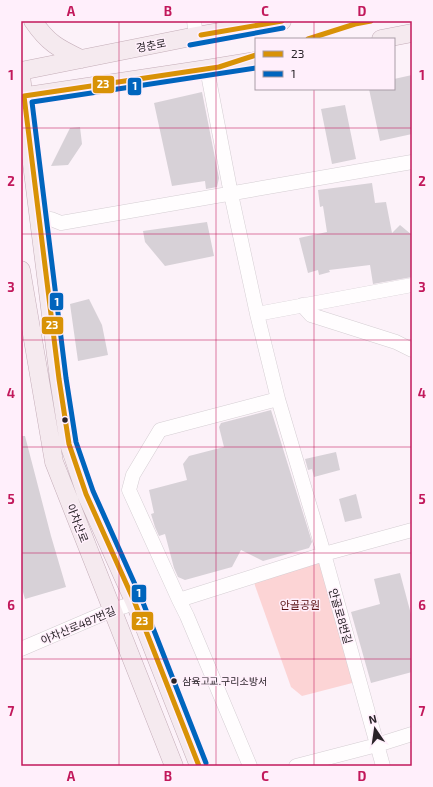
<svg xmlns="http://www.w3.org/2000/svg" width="433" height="787" viewBox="0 0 433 787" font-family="'Exo 2','Noto Sans KR',sans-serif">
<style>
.green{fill:#fcd4d5}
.building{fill:#d7d1d7}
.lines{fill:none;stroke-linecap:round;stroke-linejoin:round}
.minor-casing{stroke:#d5ced3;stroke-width:15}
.major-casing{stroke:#c4adb8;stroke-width:19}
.minor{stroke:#fffdfe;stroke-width:14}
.major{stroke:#f5eaef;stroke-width:18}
.bus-1-casing{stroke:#ffeffb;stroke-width:8}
.bus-2-casing{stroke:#ffeffb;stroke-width:8}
.bus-1{stroke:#d89206;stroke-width:5}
.bus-2{stroke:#0065bd;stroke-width:5}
.grid{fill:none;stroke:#c2185b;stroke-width:1;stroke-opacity:0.55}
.bus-dot{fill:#292328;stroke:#ffeffb;stroke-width:1.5}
.labels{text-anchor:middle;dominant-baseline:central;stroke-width:3;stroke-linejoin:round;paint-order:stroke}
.bus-label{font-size:10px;fill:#292328;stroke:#ffeffb;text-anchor:start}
.street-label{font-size:11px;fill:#292328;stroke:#ffeffb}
.park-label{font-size:11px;fill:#5b1114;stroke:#ffeffb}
.line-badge{stroke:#ffeffb;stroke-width:1.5}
.badge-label{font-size:11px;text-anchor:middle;font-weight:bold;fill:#fff}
.neatline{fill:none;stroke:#c2185b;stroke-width:1.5}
.grid-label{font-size:13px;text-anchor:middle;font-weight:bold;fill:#c2185b}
</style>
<rect width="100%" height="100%" fill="#fcf2f9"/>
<path class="green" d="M 324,554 L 360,681 L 302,696 L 291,687 L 252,577 Z"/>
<path class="building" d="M 412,75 L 412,134 L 380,141 L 369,89 L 394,89 L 394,79 Z
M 202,92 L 219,178 L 217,187 L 206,189 L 205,181 L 172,186 L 154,103 Z
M 345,105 L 356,159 L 332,164 L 321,109 Z
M 80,127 L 82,144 L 68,165 L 51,166 L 70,128 Z
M 372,183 L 375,203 L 386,202 L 392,233 L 400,225 L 412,235 L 412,277 L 373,284 L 370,265 L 329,270 L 330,272 L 319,275 L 318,270 L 308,273 L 299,238 L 327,232 L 323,206 L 320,207 L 318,190 Z
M 207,222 L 214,256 L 165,266 L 145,242 L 143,231 Z
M 89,299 L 102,325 L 108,355 L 78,361 L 70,304 Z
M 271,410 L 312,542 L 309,548 L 263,561 L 241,550 L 232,567 L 185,580 L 178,577 L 174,568 L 165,534 L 159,536 L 155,527 L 151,514 L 154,513 L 149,490 L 187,480 L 183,464 L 189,456 L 224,447 L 219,427 L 221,423 Z
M 21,436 L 25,436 L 51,536 L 66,587 L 25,599 L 21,585 Z
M 336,452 L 340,470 L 314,477 L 312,469 L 308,470 L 305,459 Z
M 356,494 L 362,518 L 345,522 L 339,499 Z
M 400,573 L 412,618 L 412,672 L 371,683 L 351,612 L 380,604 L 374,579 Z"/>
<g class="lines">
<defs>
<path id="minor" d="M 194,21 L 196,36
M 207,69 L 231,194 L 257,314 L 278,399
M 39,220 L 51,219 L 61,223 L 412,162
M 302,305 L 311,315 L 396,342 L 412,350
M 257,314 L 412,285
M 179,600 L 324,554 L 278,399 L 160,430 L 133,475 L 129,490 L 179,600 L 187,616 L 250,766
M 21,649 L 112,610 L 135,603
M 296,766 L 377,745 L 412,734
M 383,766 L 324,554 L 412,530"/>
<path id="major" d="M 33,21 C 48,43 58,48 81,59
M 381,39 L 412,33
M 21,71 L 196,36 L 282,21
M 21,76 L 59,379 L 69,444 L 86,494 L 135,603 L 199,766
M 21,97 L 207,69 L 256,61
M 21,270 L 54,462 L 174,766"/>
</defs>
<use href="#minor" class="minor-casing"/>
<use href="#major" class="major-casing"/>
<use href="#minor" class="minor"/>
<use href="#major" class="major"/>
<defs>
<path id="bus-1" d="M 201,35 L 282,21
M 308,39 L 355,24 L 371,21
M 199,766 L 135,603 L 86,494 L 69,444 L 59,379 L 24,96 L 219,67 L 256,55"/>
<path id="bus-2" d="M 190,45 L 283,28
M 206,763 L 142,600 L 93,491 L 76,442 L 66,378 L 32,102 L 256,68"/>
</defs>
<use href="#bus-1" class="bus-1-casing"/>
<use href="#bus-2" class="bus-2-casing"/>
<use href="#bus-1" class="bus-1"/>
<use href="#bus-2" class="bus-2"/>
</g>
<path class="grid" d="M 119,21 L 119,766M 216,21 L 216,766M 314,21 L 314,39M 314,89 L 314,766M 21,128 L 412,128M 21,234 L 412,234M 21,340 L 412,340M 21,447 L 412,447M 21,553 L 412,553M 21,659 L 412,659"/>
<g class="bus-dot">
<circle cx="65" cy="420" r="3.5"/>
<circle cx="174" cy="681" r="3.5"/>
</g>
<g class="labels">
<g class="bus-label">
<text x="182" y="681">삼육고교.구리소방서</text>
</g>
<g class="street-label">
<text transform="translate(151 45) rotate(-11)">경춘로</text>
<text transform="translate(78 523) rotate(69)">아차산로</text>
<text transform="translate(341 616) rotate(74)">안골로8번길</text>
<text transform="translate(78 625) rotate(-23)">아차산로487번길</text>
</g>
<g class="park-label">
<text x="300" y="604">안골공원</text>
</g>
</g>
<g class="line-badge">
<rect x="92" y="75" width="23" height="19" rx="4" fill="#d89206"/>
<rect x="127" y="77" width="15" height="19" rx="4" fill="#0065bd"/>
<rect x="49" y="292" width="15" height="19" rx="4" fill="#0065bd"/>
<rect x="41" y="316" width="23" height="19" rx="4" fill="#d89206"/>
<rect x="131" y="584" width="16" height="19" rx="4" fill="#0065bd"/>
<rect x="131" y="611" width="23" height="20" rx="4" fill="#d89206"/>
</g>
<g class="badge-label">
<text x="103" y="88">23</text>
<text x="135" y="90">1</text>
<text x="57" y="306">1</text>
<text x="52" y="329">23</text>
<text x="139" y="597">1</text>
<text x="142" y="625">23</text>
</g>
<rect width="433" height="787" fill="none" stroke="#ffeffb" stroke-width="44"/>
<rect x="255" y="38" width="140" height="52" fill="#ffeffb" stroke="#a99da7"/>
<rect x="263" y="51" width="20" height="6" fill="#d89206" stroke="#a99da7"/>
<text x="291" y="58" font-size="12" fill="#292328">23</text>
<rect x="263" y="71" width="20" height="6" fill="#0065bd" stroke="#a99da7"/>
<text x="291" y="78" font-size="12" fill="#292328">1</text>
<g transform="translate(375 729) rotate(347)" stroke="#ffeffb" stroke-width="3" paint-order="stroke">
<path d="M0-3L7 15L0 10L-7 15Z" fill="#292328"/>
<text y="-6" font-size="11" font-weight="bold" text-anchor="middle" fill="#292328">N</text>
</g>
<rect x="22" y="22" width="389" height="743" class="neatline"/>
<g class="grid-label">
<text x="71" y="16">A</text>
<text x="168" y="16">B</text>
<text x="265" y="16">C</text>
<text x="362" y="16">D</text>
<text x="11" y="80">1</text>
<text x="422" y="80">1</text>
<text x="11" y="186">2</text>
<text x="422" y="186">2</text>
<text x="11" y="292">3</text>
<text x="422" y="292">3</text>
<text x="11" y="398">4</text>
<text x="422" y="398">4</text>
<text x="11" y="504">5</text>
<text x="422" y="504">5</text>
<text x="11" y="610">6</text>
<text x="422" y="610">6</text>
<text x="11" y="716">7</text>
<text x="422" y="716">7</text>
<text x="71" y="781">A</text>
<text x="168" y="781">B</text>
<text x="265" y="781">C</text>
<text x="362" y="781">D</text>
</g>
</svg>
